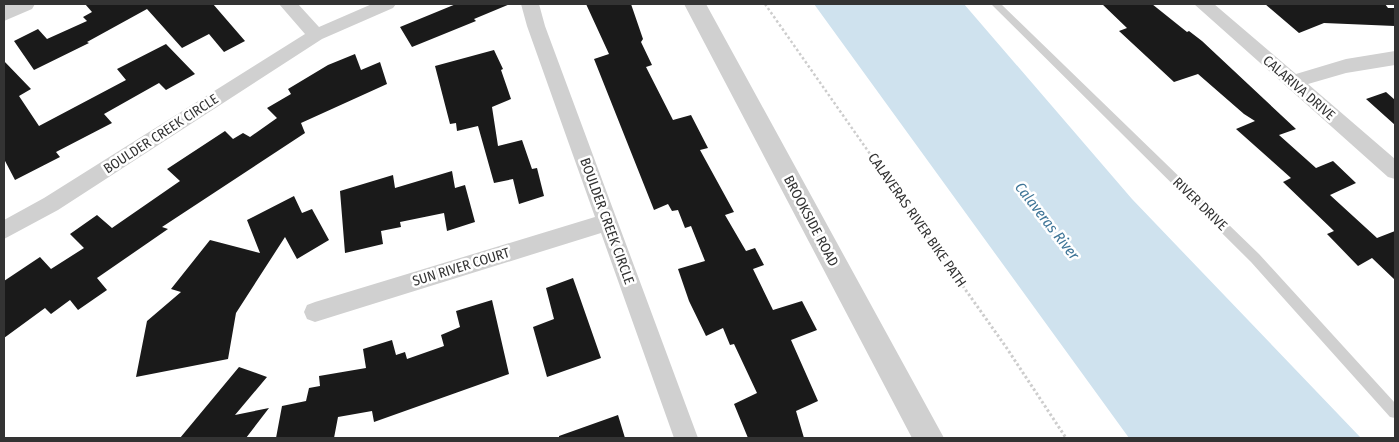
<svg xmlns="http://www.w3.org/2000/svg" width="1399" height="442" viewBox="0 0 1399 442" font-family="'Fira Sans Condensed',sans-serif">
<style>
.water{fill:#cfe2ee}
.building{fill:#1a1a1a}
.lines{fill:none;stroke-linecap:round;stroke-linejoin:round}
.path-far1{stroke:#cdcdcd;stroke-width:2.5;stroke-dasharray:2.5 2.5;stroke-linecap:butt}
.path{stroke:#cdcdcd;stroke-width:3;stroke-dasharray:2.5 2.5;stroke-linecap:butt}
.service{fill:#d0d0d0;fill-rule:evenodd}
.minor{fill:#d0d0d0;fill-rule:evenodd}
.tertiary{fill:#d0d0d0;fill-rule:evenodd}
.labels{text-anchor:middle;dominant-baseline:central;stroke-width:5;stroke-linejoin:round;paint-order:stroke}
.street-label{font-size:14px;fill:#333;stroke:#fff}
.water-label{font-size:15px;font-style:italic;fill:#3f7597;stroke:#fff}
</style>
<rect width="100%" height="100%" fill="#fff"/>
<path class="water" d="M 814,4 L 964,4 L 1132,199 L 1361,438 L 1129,438 Z"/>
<path class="building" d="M 85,4 L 213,4 L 245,41 L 224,52 L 209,34 L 182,48 L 147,9 L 87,42 L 89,43 L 34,70 L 14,41 L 38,29 L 47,39 L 87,21 L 83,17 L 92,12 Z
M 456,4 L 510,4 L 474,19 L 476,21 L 412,47 L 400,27 Z
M 586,4 L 631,4 L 643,39 L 641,42 L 652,65 L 646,67 L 673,120 L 691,115 L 708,148 L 700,150 L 734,212 L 725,215 L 746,251 L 755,248 L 764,265 L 753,269 L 773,310 L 802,301 L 817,330 L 791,340 L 818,401 L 796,411 L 804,438 L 748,438 L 734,404 L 757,393 L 734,344 L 730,345 L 723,328 L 706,336 L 689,301 L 678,269 L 705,261 L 691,226 L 685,228 L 678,210 L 672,211 L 668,204 L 654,210 L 594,59 L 609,54 Z
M 1102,4 L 1152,4 L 1187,32 L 1189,31 L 1202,41 L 1296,129 L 1279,135 L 1316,168 L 1333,161 L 1356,183 L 1330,195 L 1377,238 L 1395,231 L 1395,280 L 1372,258 L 1358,266 L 1327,234 L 1334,231 L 1283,182 L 1291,178 L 1236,129 L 1255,121 L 1244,114 L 1198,74 L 1174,82 L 1119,31 L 1127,28 Z
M 1265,4 L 1385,4 L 1388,8 L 1395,8 L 1395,26 L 1324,23 L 1299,33 Z
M 166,44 L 195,74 L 166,90 L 159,83 L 104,114 L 112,123 L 56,152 L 60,157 L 15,180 L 4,159 L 4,61 L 31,89 L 19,96 L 39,126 L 126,80 L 117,69 Z
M 494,50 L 503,69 L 501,70 L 511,99 L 492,107 L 498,146 L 522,140 L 532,169 L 537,168 L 544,196 L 519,204 L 513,179 L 494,183 L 478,126 L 457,131 L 456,123 L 450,124 L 435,66 Z
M 355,54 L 361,70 L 380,62 L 387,84 L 301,123 L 305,133 L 162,227 L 168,229 L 97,278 L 107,290 L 78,310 L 70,300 L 51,314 L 45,308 L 4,338 L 4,281 L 40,257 L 51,269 L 84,248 L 70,234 L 97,215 L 112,228 L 180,181 L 167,169 L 225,131 L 233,139 L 243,133 L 250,137 L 277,118 L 267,108 L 291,94 L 288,89 L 328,65 Z
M 1386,92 L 1395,100 L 1395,125 L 1366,99 Z
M 452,171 L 455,188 L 465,185 L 475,222 L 447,231 L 444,213 L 400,222 L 401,227 L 381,231 L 383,244 L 345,253 L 340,191 L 393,175 L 395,188 Z
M 294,196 L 302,213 L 312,209 L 329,240 L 297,259 L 285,237 L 236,313 L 228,359 L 136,377 L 147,321 L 181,292 L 171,289 L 210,240 L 260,253 L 247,220 Z
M 573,278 L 601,358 L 547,377 L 533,327 L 554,319 L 546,288 Z
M 492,300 L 509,374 L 374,422 L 372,411 L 338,417 L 334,438 L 276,438 L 282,406 L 306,401 L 309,388 L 320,386 L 319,376 L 366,368 L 363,349 L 392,340 L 396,355 L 405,352 L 407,359 L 444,346 L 441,335 L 460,327 L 456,311 Z
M 239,367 L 267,377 L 235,415 L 269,408 L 246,438 L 180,438 Z
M 618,415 L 625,438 L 559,438 L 559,436 Z"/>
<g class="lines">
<path class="path-far1" d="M 765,4 L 903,201"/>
<path class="path" d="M 902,200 L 1006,347 L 1066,438"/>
<path class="service" d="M 991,4 L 1001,4 L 1259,254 L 1395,403 L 1395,418 L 1390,417 L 1251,262 Z"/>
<path class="minor" d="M 279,4 L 298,4 L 319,27 L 372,4 L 396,4 L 393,8 L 322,39 L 58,210 L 4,239 L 4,220 L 44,198 L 305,34 Z
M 521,4 L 539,4 L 545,26 L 698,438 L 674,438 L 601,233 L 315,322 L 307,319 L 304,312 L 307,305 L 315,302 L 595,217 L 527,26 Z
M 1194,4 L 1214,4 L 1296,74 L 1346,59 L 1395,51 L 1395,65 L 1346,73 L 1308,84 L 1395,159 L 1395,179 L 1388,177 Z"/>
<path class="tertiary" d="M 6,4 L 35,4 L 32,9 L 4,21 L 4,5 Z
M 684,4 L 706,4 L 944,438 L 912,438 Z"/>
</g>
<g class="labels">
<g class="street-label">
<text transform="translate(1299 88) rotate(41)">CALARIVA DRIVE</text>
<text transform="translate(161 134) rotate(-33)">BOULDER CREEK CIRCLE</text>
<text transform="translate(1200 204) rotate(44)">RIVER DRIVE</text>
<text transform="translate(917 220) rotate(55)">CALAVERAS RIVER BIKE PATH</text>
<text transform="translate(607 221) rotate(70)">BOULDER CREEK CIRCLE</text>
<text transform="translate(811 221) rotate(62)">BROOKSIDE ROAD</text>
<text transform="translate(461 267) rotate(-17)">SUN RIVER COURT</text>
</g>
<g class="water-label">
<text transform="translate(1047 221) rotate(52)">Calaveras River</text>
</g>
</g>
<rect width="1399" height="442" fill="none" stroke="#333333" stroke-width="10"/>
</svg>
